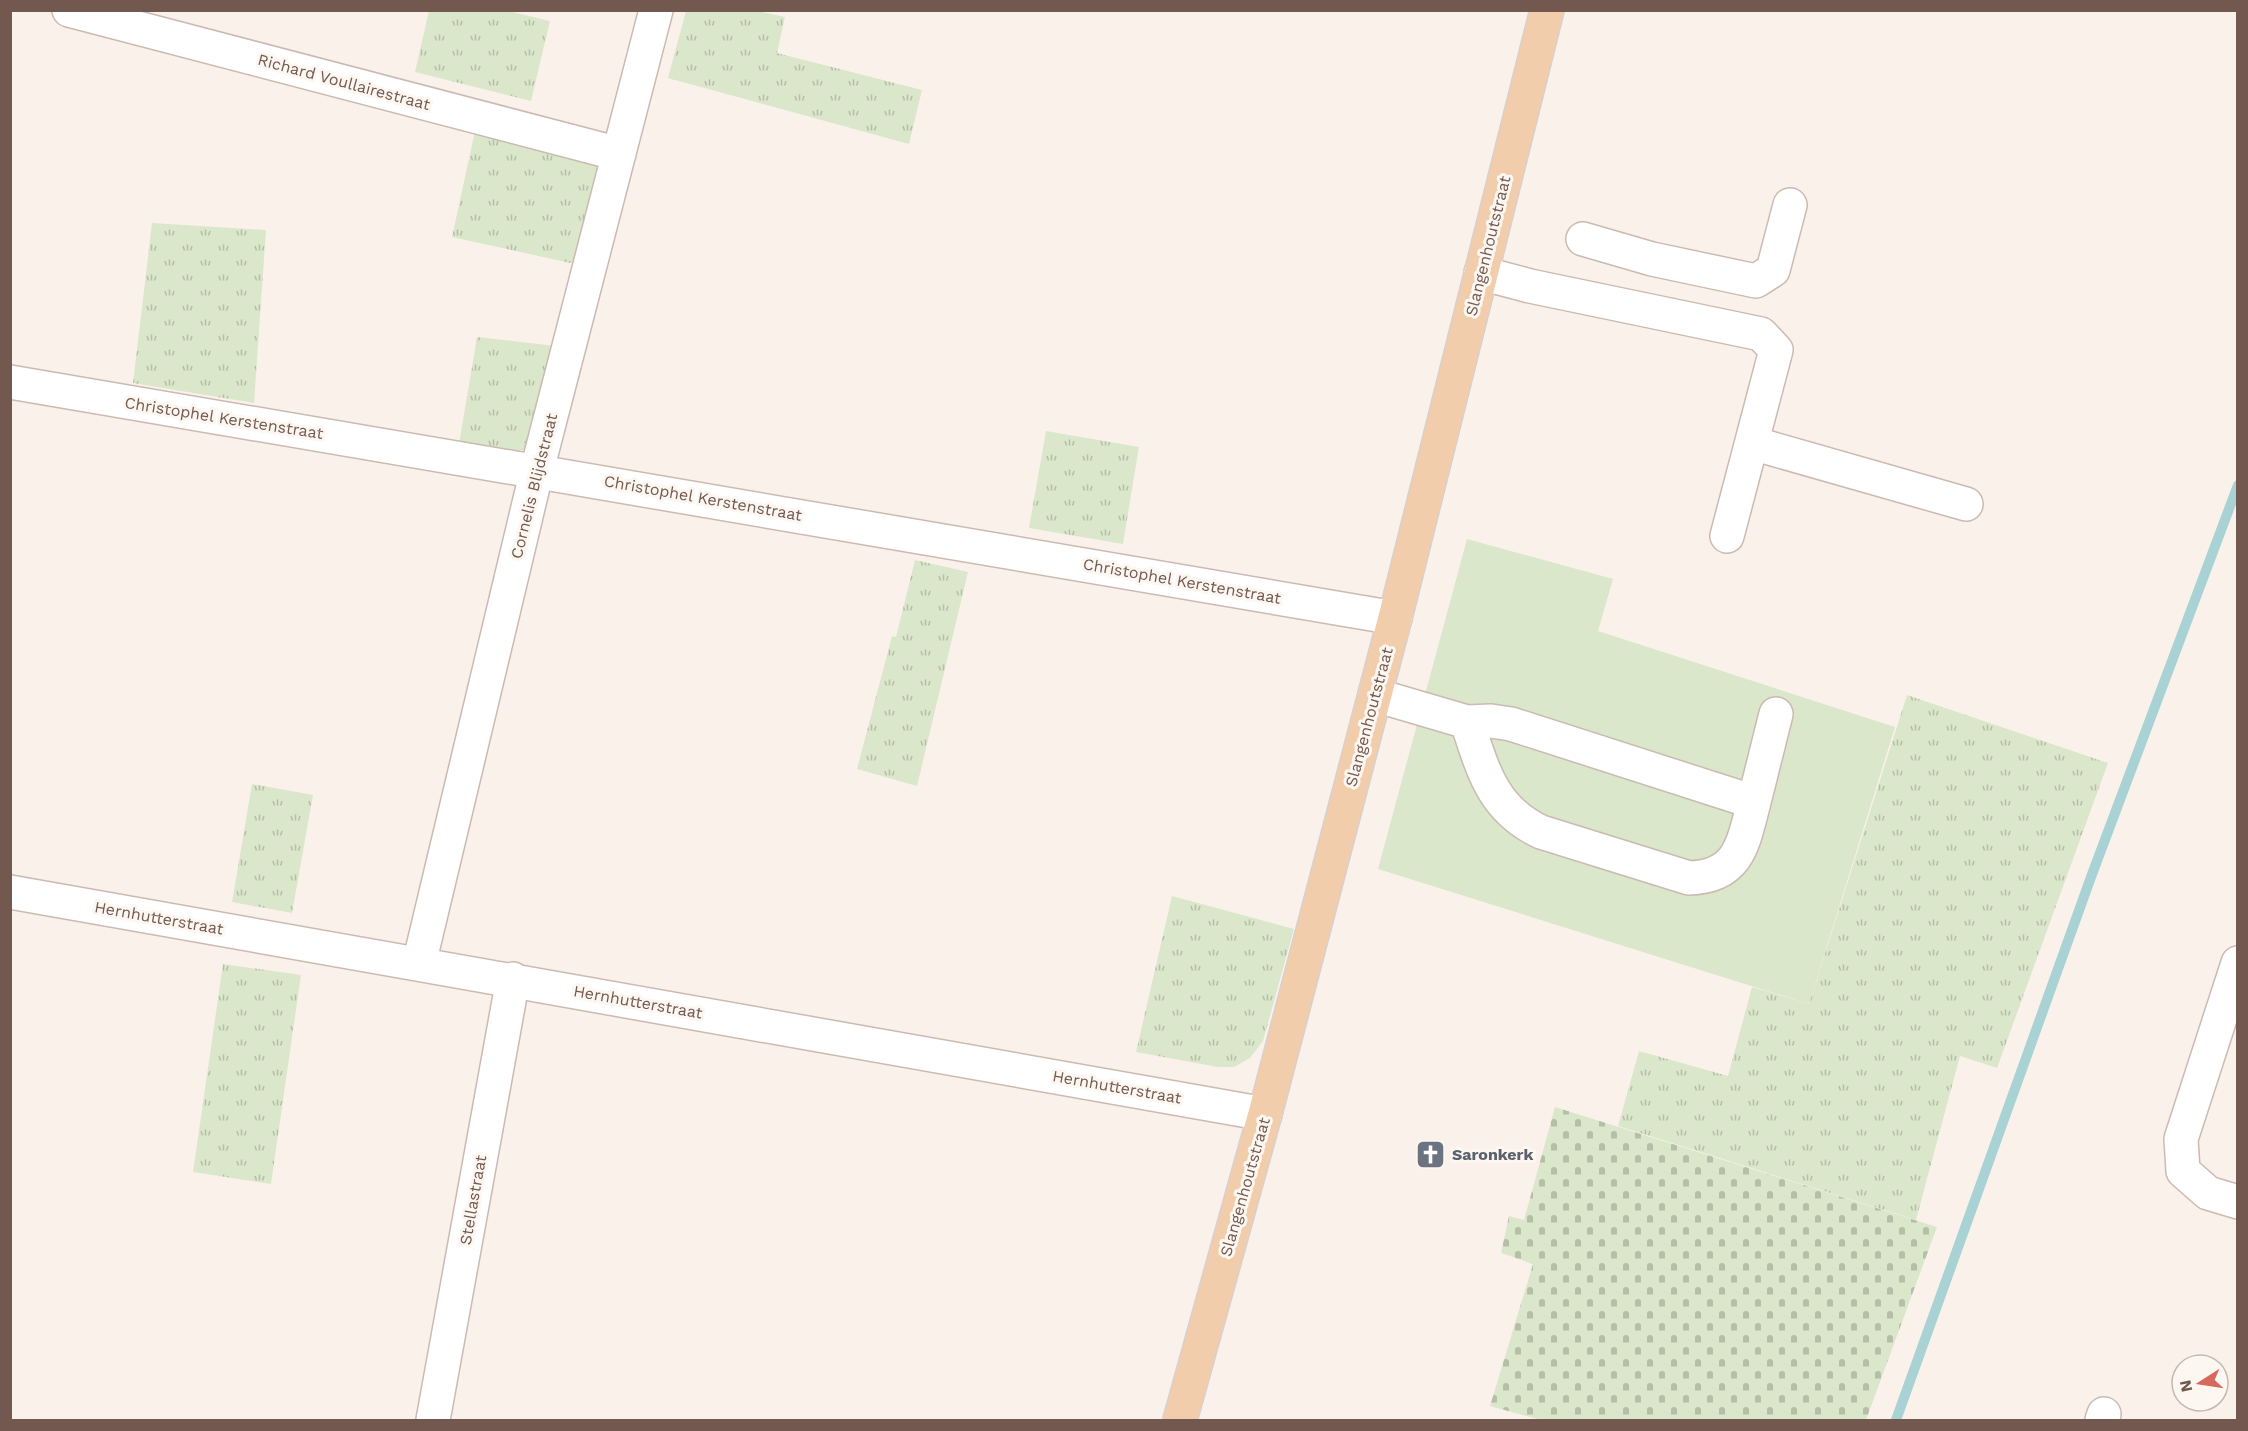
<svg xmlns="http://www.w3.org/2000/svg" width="2248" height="1431" viewBox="0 0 2248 1431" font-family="'Work Sans',sans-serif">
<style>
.grass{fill:url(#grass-tufts)}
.cemetery{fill:url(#cemetery-stones)}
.park{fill:#dae7ca}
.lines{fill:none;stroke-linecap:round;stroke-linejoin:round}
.stream{stroke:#a8d2d3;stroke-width:10}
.minor-casing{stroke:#ccb9b1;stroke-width:36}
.major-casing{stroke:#d8d0ce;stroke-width:36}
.minor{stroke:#fff;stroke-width:33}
.major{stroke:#f1cdab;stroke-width:33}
.labels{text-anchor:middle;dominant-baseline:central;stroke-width:6;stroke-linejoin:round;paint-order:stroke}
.street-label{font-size:16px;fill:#735850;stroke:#fdf7f1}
.worship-label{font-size:16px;font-weight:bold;fill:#5b616d;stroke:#fdf7f1;text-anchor:start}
</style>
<defs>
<pattern id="grass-tufts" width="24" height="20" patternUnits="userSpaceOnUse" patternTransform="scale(1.5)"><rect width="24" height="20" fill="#dae7ca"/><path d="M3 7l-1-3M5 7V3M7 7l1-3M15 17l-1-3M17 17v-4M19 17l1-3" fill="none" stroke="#b5bea6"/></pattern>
<pattern id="cemetery-stones" width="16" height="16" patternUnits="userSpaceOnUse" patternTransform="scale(1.5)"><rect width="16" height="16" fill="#dae7ca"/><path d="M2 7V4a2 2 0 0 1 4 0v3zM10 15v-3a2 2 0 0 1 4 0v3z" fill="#b5bea6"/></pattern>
</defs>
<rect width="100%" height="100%" fill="#faf2ea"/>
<path class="grass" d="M 429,11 L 508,11 L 550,21 L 531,101 L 415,72 Z
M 757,11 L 785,17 L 777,53 L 922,90 L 909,144 L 668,78 L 686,11 Z
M 475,131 L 591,161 L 597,168 L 597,178 L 575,264 L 452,237 Z
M 152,223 L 266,230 L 254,403 L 133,383 Z
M 477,337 L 555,346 L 533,442 L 525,450 L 514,451 L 459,444 Z
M 1046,431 L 1139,447 L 1123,544 L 1029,528 Z
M 915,560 L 968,572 L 917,786 L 857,769 L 892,636 L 896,637 Z
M 1907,695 L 2108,763 L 1997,1068 L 1960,1056 L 1916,1220 L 1618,1126 L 1639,1051 L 1728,1076 L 1752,987 L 1809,1004 Z
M 252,784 L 313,795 L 292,913 L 232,902 Z
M 1172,896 L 1294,929 L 1263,1041 L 1250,1058 L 1234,1067 L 1218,1067 L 1136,1052 Z
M 223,964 L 301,975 L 271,1184 L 193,1172 Z"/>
<path class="cemetery" d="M 1555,1107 L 1937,1227 L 1866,1420 L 1541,1420 L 1490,1406 L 1533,1264 L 1501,1253 L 1509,1216 L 1524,1220 Z"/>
<path class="park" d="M 1467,539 L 1613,579 L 1598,631 L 1895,727 L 1809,1004 L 1378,869 Z"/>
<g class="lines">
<path class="stream" d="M 1896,1420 L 2091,877 L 2238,485"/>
<defs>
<path id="minor" d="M 69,10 L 619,154
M 1583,239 L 1652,259 L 1756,281 L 1773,270 L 1790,205
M 1481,273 L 1530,286 L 1761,334 L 1776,350 L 1727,536
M 10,382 L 1395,618
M 1752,443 L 1966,504
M 1375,695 L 1467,722 L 1491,721 L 1511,724 L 1754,802 C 1743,844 1739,877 1689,878 L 1541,832 C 1492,809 1483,770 1467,722
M 1754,802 L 1776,714
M 10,892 L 1265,1114
M 2238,963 L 2181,1139 L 2183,1171 L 2208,1193 L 2238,1202
M 419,964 L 537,470 L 656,10
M 433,1420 L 513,979
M 2102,1420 L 2104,1414"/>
<path id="major" d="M 1180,1420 L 1265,1114 L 1395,618 L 1547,10"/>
</defs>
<use href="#minor" class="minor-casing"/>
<use href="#major" class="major-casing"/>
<use href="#minor" class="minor"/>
<use href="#major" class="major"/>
</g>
<defs>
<symbol id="church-square" viewBox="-11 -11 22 22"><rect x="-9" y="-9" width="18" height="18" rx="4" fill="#6b7280" stroke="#fdf7f1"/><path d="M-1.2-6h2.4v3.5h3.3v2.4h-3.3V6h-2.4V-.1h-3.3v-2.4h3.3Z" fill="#fff"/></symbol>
</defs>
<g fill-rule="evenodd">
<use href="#church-square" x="1414" y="1138" width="33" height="33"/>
</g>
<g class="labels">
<g class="street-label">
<text transform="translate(344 82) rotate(15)">Richard Voullairestraat</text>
<text transform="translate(1488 246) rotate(-76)">Slangenhoutstraat</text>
<text transform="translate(224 418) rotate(9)">Christophel Kerstenstraat</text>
<text transform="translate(534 486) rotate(-76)">Cornelis Blijdstraat</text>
<text transform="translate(703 498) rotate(10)">Christophel Kerstenstraat</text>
<text transform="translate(1182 581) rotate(10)">Christophel Kerstenstraat</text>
<text transform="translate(1369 717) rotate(-75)">Slangenhoutstraat</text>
<text transform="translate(159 918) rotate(10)">Hernhutterstraat</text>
<text transform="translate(638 1002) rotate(10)">Hernhutterstraat</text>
<text transform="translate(1117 1087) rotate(10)">Hernhutterstraat</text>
<text transform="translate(1245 1187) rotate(-74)">Slangenhoutstraat</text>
<text transform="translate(473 1200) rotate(-80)">Stellastraat</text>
</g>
<g class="worship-label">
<text x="1452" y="1154">Saronkerk</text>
</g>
</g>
<rect width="2248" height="1431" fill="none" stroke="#735850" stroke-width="24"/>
<g transform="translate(2200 1383) rotate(258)"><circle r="28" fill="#fdf7f1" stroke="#c6b7b1" stroke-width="1.5"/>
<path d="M0-4.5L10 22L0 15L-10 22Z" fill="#d6685e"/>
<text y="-9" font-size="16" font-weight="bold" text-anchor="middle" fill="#735850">N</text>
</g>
</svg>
